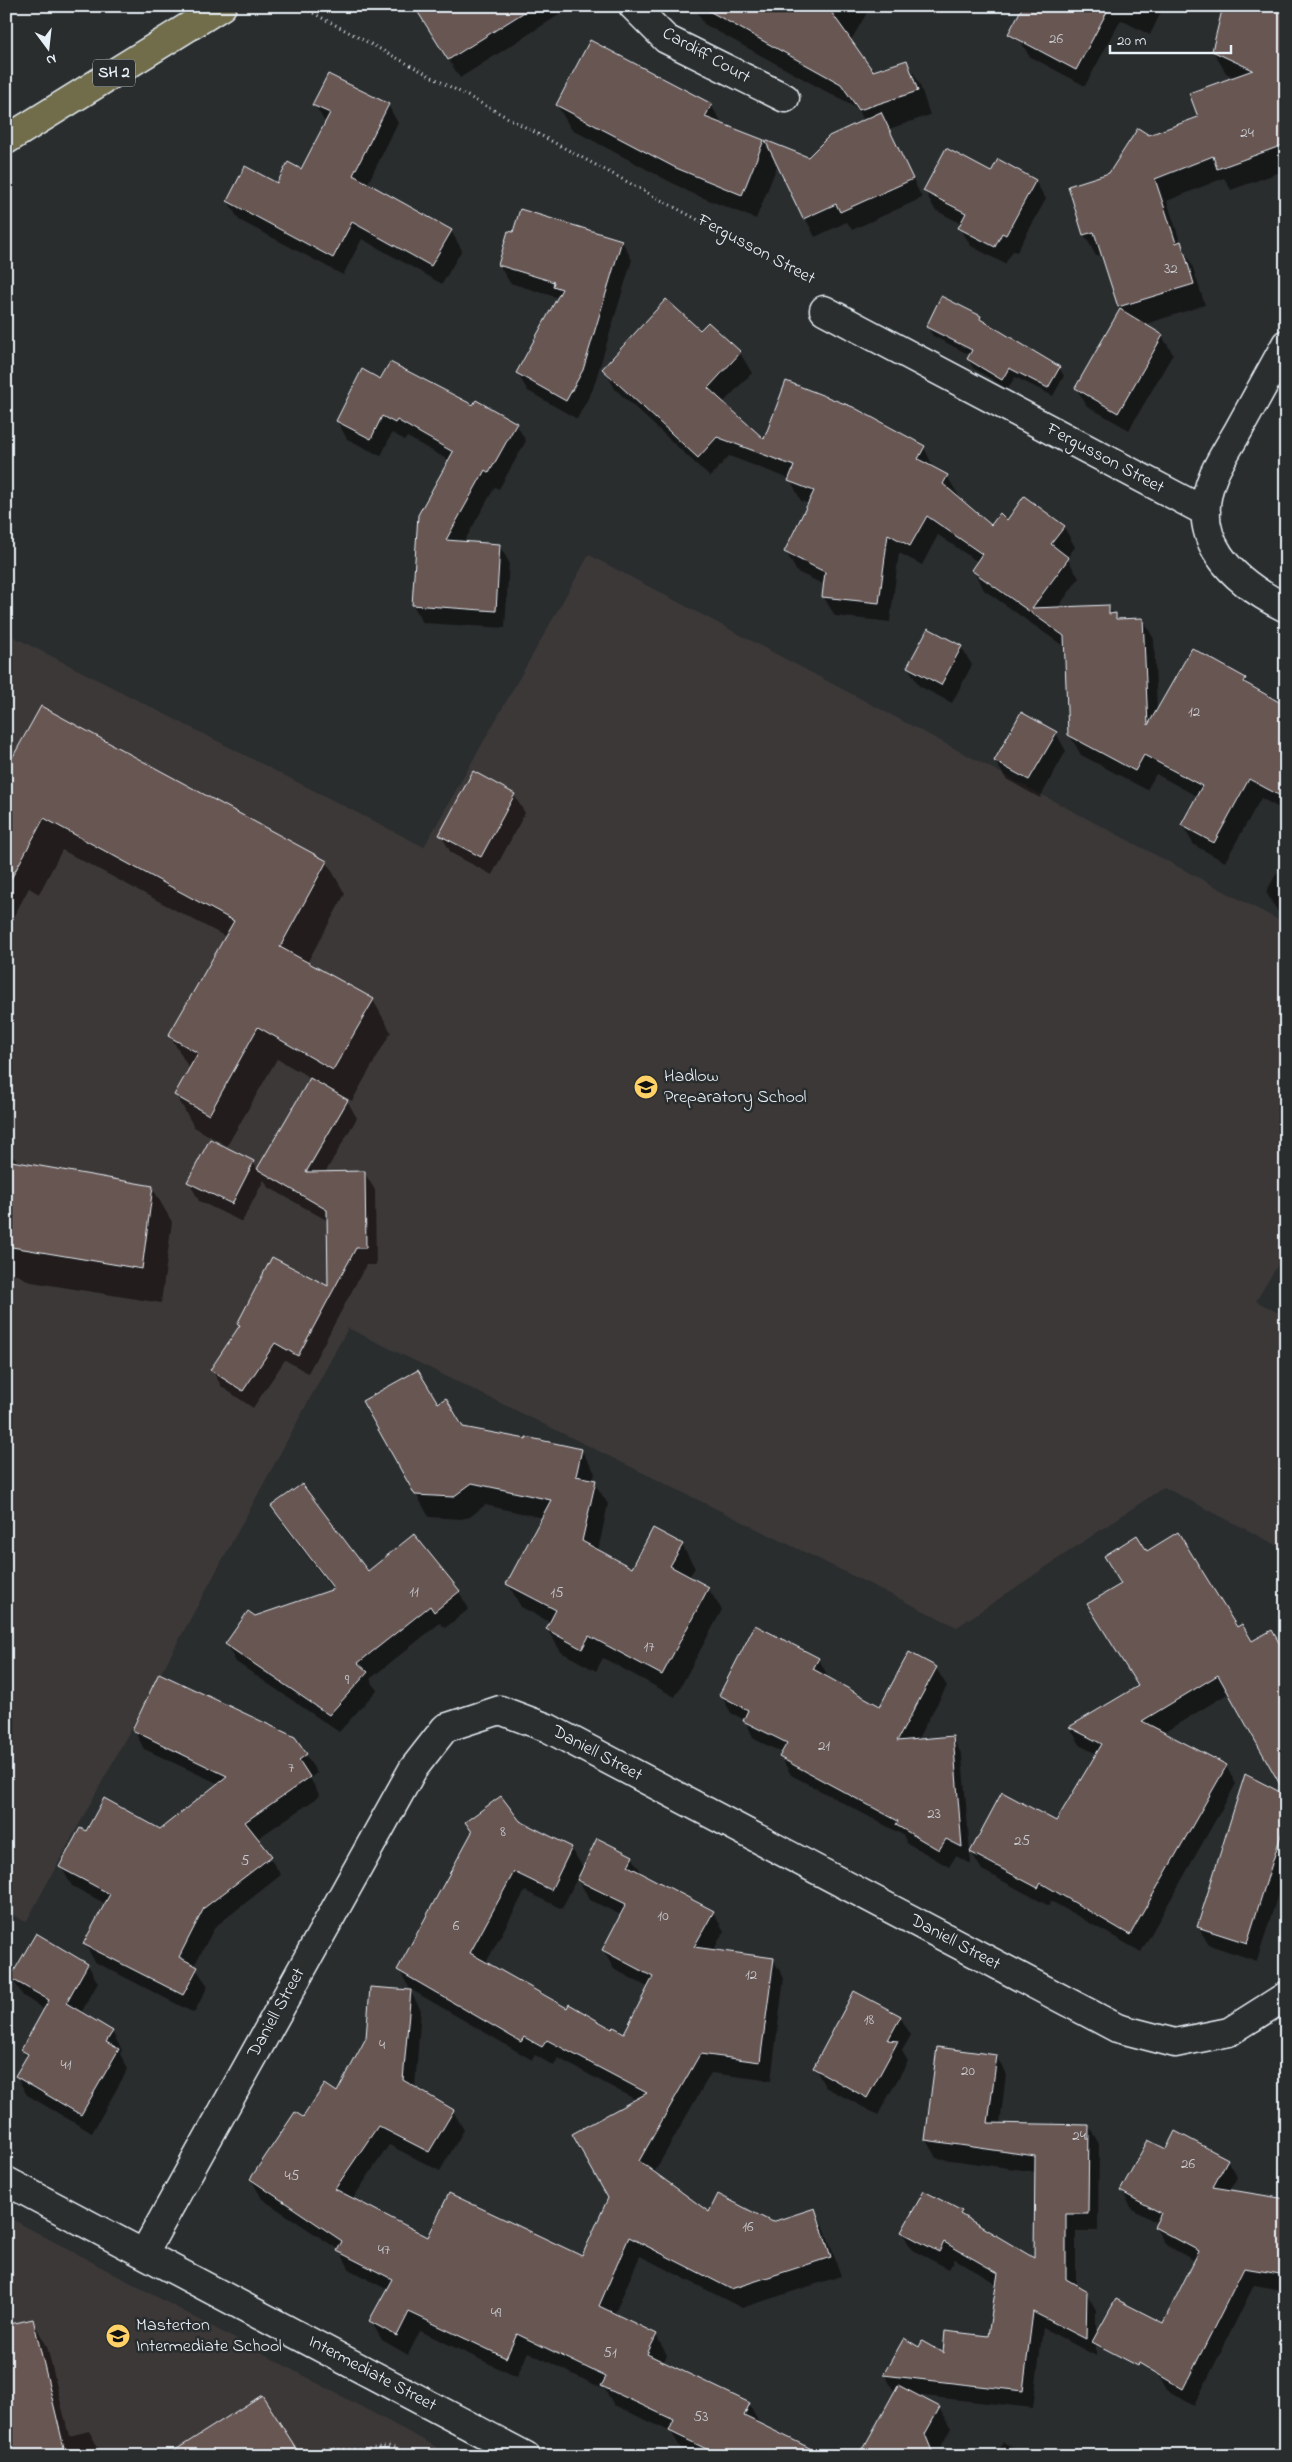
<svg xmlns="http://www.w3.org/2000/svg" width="1292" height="2462" viewBox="0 0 1292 2462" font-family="'Indie Flower',sans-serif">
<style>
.built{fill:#3d3939}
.shadow{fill:#0007;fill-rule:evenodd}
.building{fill:#685653;stroke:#e8f1f8}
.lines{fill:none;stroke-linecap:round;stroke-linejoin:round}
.minor-casing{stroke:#e8f1f8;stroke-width:31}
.trunk-casing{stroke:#e8f1f8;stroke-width:31}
.path{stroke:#e8f1f8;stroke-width:3;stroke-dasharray:1 4;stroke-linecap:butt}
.minor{stroke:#2a2d2e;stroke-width:28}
.trunk{stroke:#716d4b;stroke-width:28}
.labels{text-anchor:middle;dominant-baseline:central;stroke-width:5;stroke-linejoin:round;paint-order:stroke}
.number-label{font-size:15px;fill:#c8cacf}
.shield{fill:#2a2d2e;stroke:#afb6bb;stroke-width:1}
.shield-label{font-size:16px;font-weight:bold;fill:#e8f1f8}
.street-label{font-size:18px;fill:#e8f1f8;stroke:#2a2d2e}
.poi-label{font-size:18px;fill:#e8f1f8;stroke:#2a2d2e;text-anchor:start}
</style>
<rect width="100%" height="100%" fill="#2a2d2e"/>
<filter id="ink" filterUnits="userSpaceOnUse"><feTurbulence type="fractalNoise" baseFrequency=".02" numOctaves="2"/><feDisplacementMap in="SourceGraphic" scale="10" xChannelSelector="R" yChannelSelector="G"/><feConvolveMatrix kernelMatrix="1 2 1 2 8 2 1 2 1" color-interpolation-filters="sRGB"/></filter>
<g filter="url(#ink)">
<path class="built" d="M 589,555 L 1286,924 L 1286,1251 L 1256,1301 L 1286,1317 L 1286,1550 L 1164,1487 L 957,1627 L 348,1328 L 26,1922 L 6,1911 L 6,633 L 424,847 Z
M 6,2216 L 453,2456 L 6,2456 Z"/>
<path class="shadow" d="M 415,6 L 573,6 L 460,78 Z
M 694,6 L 871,6 L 850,42 L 872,73 L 907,61 L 920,85 L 930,115 L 889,129 L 922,198 L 852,230 L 847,222 L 815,237 L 778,164 L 756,219 L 691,193 L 571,129 L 557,105 L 711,105 L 723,125 L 764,141 L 769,150 L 808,159 L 865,121 L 856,108 L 704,24 Z
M 1038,6 L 1164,6 L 1150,35 L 1121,20 L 1085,86 L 1029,56 L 1020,40 Z
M 1224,6 L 1286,88 L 1286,170 L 1231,190 L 1224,178 L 1167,201 L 1181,244 L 1192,265 L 1205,305 L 1143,325 L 1162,336 L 1173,354 L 1129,430 L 1087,406 L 1076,388 L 1121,310 L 1102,255 L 1096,256 L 1084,234 L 1110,174 L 1148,136 L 1200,118 L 1236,78 L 1226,73 L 1213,51 Z
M 314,104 L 388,105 L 398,123 L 367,185 L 451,231 L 462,250 L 442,284 L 362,239 L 343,275 L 239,220 L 228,201 L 278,185 L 302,170 L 326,124 Z
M 992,173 L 1035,181 L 1046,199 L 1017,252 L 1013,251 L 1005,264 L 971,246 L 960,228 L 962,224 L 935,210 L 925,191 Z
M 622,241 L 632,260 L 593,389 L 577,419 L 528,391 L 517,373 L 559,298 L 510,283 L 499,265 Z
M 981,317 L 984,323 L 1059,367 L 1064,376 L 1053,396 L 1015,377 L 1008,389 L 973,368 L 968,359 L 970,355 L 933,336 L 927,327 Z
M 708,323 L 740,353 L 752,373 L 723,403 L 765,441 L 924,447 L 934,469 L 947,476 L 959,496 L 957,498 L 991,527 L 1007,522 L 1064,527 L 1075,547 L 1067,558 L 1079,578 L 1057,609 L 1108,607 L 1119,621 L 1143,620 L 1154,639 L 1157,711 L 1245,679 L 1249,686 L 1286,707 L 1286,812 L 1261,798 L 1225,862 L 1194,845 L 1182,825 L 1198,797 L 1156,774 L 1147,790 L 1081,755 L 1069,734 L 1066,648 L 984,590 L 973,570 L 978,562 L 938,535 L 922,565 L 899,553 L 890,622 L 835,616 L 823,596 L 825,585 L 797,572 L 786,552 L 809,504 L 801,501 L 790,479 L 729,456 L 710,477 L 615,389 L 604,369 L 700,332 Z
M 381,380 L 473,407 L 516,424 L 526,441 L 499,489 L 495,487 L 464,542 L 499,545 L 509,562 L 505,628 L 423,623 L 413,605 L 419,516 L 450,461 L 407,437 L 405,440 L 392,433 L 381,456 L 347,439 L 337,421 Z
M 1286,489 L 1286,513 L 1279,502 Z
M 961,647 L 972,665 L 952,703 L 919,686 L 908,667 Z
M 1056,733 L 1066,751 L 1040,798 L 1006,779 L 995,761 Z
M 6,771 L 327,862 L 345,894 L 307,963 L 373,1000 L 391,1032 L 352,1101 L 345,1097 L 357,1118 L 325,1173 L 364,1172 L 375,1190 L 376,1265 L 366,1265 L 308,1373 L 285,1360 L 253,1408 L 222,1387 L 212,1370 L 240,1327 L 238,1323 L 329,1288 L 328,1221 L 268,1187 L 264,1180 L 242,1222 L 199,1201 L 189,1182 L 253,1162 L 258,1170 L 311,1078 L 277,1059 L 227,1146 L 194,1127 L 176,1095 L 190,1070 L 170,1036 L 226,937 L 62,850 L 39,894 L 29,888 L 6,931 ZM 342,1108 L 344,1108 L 304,1178 L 302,1176 Z
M 514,795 L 525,813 L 492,875 L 451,853 L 441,835 Z
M 1286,857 L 1286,917 L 1278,912 L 1266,892 Z
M 6,1152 L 24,1165 L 152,1187 L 172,1222 L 161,1303 L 31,1282 L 6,1269 Z
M 364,1402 L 437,1405 L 462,1428 L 582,1451 L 595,1473 L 593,1481 L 608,1504 L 598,1551 L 632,1570 L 682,1545 L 695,1568 L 689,1577 L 708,1588 L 722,1610 L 675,1697 L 603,1658 L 596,1671 L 561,1652 L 547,1629 L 551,1623 L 521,1607 L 508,1584 L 543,1518 L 485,1505 L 470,1517 L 461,1519 L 429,1517 Z
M 273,1507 L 368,1573 L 459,1592 L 469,1609 L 445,1628 L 440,1623 L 370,1679 L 377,1690 L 339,1732 L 236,1662 L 226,1644 L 255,1618 L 333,1590 L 283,1524 Z
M 1178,1534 L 1229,1693 L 1163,1733 L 1226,1766 L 1236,1784 L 1141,1952 L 1051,1901 L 1049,1906 L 982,1870 L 971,1852 L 1057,1823 L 1097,1754 L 1081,1746 L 1070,1728 L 1139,1687 L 1122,1584 L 1147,1553 Z
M 818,1658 L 828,1676 L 827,1678 L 880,1707 L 936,1668 L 947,1686 L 917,1740 L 952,1737 L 962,1755 L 971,1864 L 956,1856 L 949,1867 L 907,1843 L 903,1835 L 791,1775 L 781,1757 L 783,1753 L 754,1739 L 745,1720 L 731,1713 L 721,1695 Z
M 134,1730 L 295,1738 L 317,1773 L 310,1778 L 320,1796 L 257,1839 L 281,1875 L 215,1927 L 194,1966 L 208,1986 L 194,2013 L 95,1962 L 85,1944 L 106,1904 L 72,1886 L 61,1867 L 87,1832 L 161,1831 L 219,1784 L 144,1749 Z
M 1286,1797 L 1286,1869 L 1257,1961 L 1209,1945 L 1198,1927 Z
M 520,1822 L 571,1848 L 584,1869 L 632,1857 L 643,1875 L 713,1912 L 724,1931 L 713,1951 L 773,1959 L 784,1978 L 771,2081 L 711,2073 L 654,2173 L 709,2213 L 772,2223 L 814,2210 L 825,2229 L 841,2276 L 742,2308 L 640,2256 L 614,2315 L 656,2335 L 667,2355 L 663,2363 L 749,2404 L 760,2425 L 823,2456 L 693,2456 L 682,2450 L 671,2432 L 614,2405 L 605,2390 L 528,2352 L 517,2377 L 420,2331 L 408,2355 L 382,2340 L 371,2321 L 388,2290 L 350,2270 L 339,2250 L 262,2199 L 251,2179 L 303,2119 L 337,2093 L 410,1991 L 421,2010 L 415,2088 L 453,2111 L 464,2130 L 440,2171 L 389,2145 L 352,2200 L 429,2239 L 583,2258 L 609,2197 L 636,2100 L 558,2058 L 554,2066 L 535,2055 L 532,2060 L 410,1989 L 399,1970 ZM 577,1878 L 590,1900 L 621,1915 L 603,1950 L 614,1969 L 649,1988 L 625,2034 L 567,2010 L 486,1963 L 525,1891 L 562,1909 Z
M 37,1935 L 88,1965 L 98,1983 L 81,2013 L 112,2032 L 122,2050 L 120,2054 L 128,2069 L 92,2133 L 27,2095 L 16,2076 L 27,2058 L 22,2050 L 45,2010 L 23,1996 L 12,1978 Z
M 900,2017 L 911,2035 L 902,2051 L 908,2061 L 878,2115 L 825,2087 L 815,2068 Z
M 996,2056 L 1006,2074 L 1000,2125 L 1089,2126 L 1099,2144 L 1098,2231 L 1076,2231 L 1076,2286 L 1086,2292 L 1096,2310 L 1096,2356 L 1043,2328 L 1033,2408 L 914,2395 L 939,2408 L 951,2428 L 936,2456 L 861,2456 L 895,2393 L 885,2375 L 920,2349 L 944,2355 L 989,2338 L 997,2284 L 955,2259 L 949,2269 L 912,2250 L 902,2232 L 961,2212 L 964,2218 L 1035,2261 L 1036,2172 L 936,2158 L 926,2140 Z
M 1166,2150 L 1227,2160 L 1237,2177 L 1230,2191 L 1286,2200 L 1286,2291 L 1254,2285 L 1194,2406 L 1167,2390 L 1157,2372 L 1195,2261 L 1166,2245 L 1155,2227 L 1157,2223 L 1132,2209 L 1122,2191 Z
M 32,2320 L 47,2346 L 69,2436 L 89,2431 L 103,2456 L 6,2456 Z
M 1003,2442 L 1029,2456 L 996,2456 Z
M 1286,2448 L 1286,2456 L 1280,2456 L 1278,2453 Z"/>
<path class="building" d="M 414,6 L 534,6 L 448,60 Z
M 700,6 L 827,6 L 873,71 L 907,60 L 918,91 L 859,110 L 841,84 Z
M 1023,6 L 1110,6 L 1076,70 L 1008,34 Z
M 1223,6 L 1286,6 L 1286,144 L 1217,169 L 1213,156 L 1155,179 L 1176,243 L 1181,241 L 1194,284 L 1118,307 L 1094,232 L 1083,235 L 1068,186 L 1109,173 L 1138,128 L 1149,135 L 1198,117 L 1189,93 L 1253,70 L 1212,51 Z
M 590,40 L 712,104 L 705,117 L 764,140 L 742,195 L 676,168 L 556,105 Z
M 328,74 L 389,104 L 353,175 L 452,230 L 431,266 L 352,222 L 333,258 L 227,201 L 245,166 L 277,183 L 288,162 L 301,169 L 330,113 L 312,105 Z
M 881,112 L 913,179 L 840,212 L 836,204 L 803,219 L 765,140 L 808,157 L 829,136 Z
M 946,148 L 991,172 L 998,159 L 1036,180 L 1006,235 L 1002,233 L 995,247 L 958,228 L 966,213 L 923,191 Z
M 520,209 L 622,240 L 583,370 L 566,401 L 516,373 L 562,289 L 553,286 L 554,282 L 498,265 L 508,231 L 513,232 Z
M 941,296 L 981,316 L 980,319 L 1060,367 L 1048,388 L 1009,368 L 1002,380 L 967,359 L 972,350 L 926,327 Z
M 666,299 L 700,330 L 708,322 L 741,352 L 708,388 L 764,439 L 786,381 L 853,407 L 925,446 L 918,459 L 948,475 L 943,484 L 991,525 L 1000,513 L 1007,520 L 1024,496 L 1065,526 L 1051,544 L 1069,558 L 1032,608 L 1109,605 L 1109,614 L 1116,613 L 1116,619 L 1143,618 L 1148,725 L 1192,648 L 1246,678 L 1244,682 L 1286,706 L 1286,799 L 1249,779 L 1214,843 L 1181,825 L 1202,786 L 1144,755 L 1135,771 L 1068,735 L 1064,636 L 971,570 L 982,554 L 927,516 L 910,546 L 888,534 L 879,603 L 822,597 L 825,572 L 784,552 L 814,491 L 788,481 L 794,466 L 717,437 L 698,458 L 602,369 Z
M 1120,309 L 1163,335 L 1118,413 L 1075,388 Z
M 390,362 L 473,405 L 476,400 L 517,423 L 489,473 L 485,470 L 446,540 L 500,544 L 496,611 L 412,605 L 418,515 L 453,452 L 397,420 L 395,423 L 382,416 L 371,439 L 336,421 L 362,369 L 380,379 Z
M 928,628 L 962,646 L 941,685 L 907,667 Z
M 41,706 L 327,861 L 280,947 L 374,999 L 333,1070 L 258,1027 L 209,1115 L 174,1095 L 198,1053 L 168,1036 L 234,921 L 44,818 L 6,888 L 6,769 Z
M 1021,712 L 1057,732 L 1029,780 L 994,761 Z
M 473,771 L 515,794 L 481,857 L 439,835 Z
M 310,1078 L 348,1100 L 306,1172 L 365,1171 L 366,1248 L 356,1248 L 298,1356 L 275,1343 L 243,1391 L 210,1370 L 240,1325 L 237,1324 L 272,1257 L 328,1286 L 327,1210 L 257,1169 Z
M 210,1139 L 254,1161 L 232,1204 L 187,1182 Z
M 6,1160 L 153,1186 L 142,1269 L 6,1246 Z
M 418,1370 L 438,1403 L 446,1398 L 463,1427 L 526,1439 L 526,1437 L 582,1449 L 576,1476 L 596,1480 L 582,1541 L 632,1568 L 653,1528 L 683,1544 L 670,1566 L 709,1587 L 662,1675 L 589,1636 L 582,1649 L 546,1629 L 556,1610 L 506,1584 L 551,1500 L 472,1483 L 453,1497 L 415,1495 L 362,1401 Z
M 302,1484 L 368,1571 L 414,1534 L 460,1591 L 434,1612 L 430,1606 L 358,1663 L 368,1672 L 329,1715 L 225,1644 L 248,1611 L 255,1616 L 334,1589 L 271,1506 Z
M 1178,1532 L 1237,1627 L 1242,1624 L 1252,1641 L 1272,1630 L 1286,1655 L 1286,1795 L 1218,1675 L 1142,1721 L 1227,1765 L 1130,1935 L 1041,1883 L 1038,1888 L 970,1852 L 1002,1792 L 1056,1821 L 1102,1744 L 1069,1727 L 1138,1686 L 1087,1604 L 1121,1584 L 1104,1556 L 1137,1535 L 1147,1551 Z
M 755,1625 L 819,1658 L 813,1669 L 880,1706 L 909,1652 L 937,1667 L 897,1741 L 953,1736 L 962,1847 L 946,1839 L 939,1850 L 896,1825 L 898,1821 L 779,1757 L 787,1743 L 743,1721 L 748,1710 L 719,1695 Z
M 159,1673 L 295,1737 L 307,1754 L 299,1760 L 310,1777 L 245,1822 L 272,1856 L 204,1908 L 179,1957 L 198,1967 L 183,1995 L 83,1944 L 110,1894 L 59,1867 L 80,1828 L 86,1831 L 104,1798 L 160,1829 L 227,1776 L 132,1730 Z
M 1245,1774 L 1286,1795 L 1286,1819 L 1247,1943 L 1197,1927 Z
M 501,1796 L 520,1821 L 572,1847 L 551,1890 L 514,1872 L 470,1953 L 567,2008 L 569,2004 L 612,2029 L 614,2027 L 624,2033 L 653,1977 L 602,1950 L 626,1904 L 577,1880 L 597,1838 L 633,1856 L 628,1866 L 714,1911 L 694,1947 L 774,1958 L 760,2062 L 700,2054 L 639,2161 L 709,2212 L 718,2194 L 772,2222 L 815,2208 L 831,2257 L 731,2289 L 629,2237 L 599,2306 L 657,2334 L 647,2354 L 750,2403 L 744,2416 L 826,2456 L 721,2456 L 669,2431 L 674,2420 L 601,2386 L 606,2377 L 517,2334 L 506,2358 L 409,2312 L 397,2336 L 369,2321 L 392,2279 L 337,2251 L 342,2241 L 250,2179 L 295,2112 L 303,2117 L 325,2084 L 337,2092 L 366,2038 L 370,1987 L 411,1990 L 403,2080 L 454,2110 L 429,2152 L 378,2126 L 335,2189 L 428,2237 L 449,2193 L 582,2256 L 608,2198 L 572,2134 L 647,2093 L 547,2040 L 542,2047 L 524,2037 L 521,2042 L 397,1970 L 472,1832 L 465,1822 Z
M 36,1933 L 88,1964 L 66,2003 L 113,2031 L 106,2042 L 119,2049 L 81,2115 L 15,2076 L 28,2054 L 21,2050 L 49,2000 L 10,1978 Z
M 854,1991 L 901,2016 L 888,2040 L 898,2041 L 867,2098 L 813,2068 Z
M 937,2047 L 997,2055 L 988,2123 L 1089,2125 L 1088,2214 L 1066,2214 L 1066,2279 L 1087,2291 L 1086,2339 L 1033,2312 L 1023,2391 L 883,2375 L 904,2338 L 919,2347 L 922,2341 L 943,2353 L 945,2331 L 988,2336 L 998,2273 L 944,2242 L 939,2252 L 901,2232 L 924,2191 L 962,2211 L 960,2214 L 1034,2258 L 1035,2156 L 925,2140 Z
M 1175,2131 L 1228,2159 L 1213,2187 L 1286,2199 L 1286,2275 L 1244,2268 L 1183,2389 L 1139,2363 L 1138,2366 L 1092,2342 L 1116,2299 L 1163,2323 L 1199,2251 L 1154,2227 L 1161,2213 L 1120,2191 L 1148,2140 L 1166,2149 Z
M 33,2319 L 66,2456 L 6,2456 L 6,2325 Z
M 898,2385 L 940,2407 L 925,2434 L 934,2456 L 859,2456 Z
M 262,2395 L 301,2456 L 166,2456 Z"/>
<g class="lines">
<defs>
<path id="minor" d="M 633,6 L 666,39 L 785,98
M 824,310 L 1206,512
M 1286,344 C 1270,373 1254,402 1238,431 C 1230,445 1221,459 1214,474 C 1186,539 1232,581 1286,608
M 6,2181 L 526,2456
M 144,2253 L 413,1769 L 445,1728 L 500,1710 L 548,1728 L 1117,2028 L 1175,2043 L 1229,2032 L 1286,1996"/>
<path id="trunk" d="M 6,140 L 222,6"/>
</defs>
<use href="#minor" class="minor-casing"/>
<use href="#trunk" class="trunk-casing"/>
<path class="path" d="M 300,6 L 808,279
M 311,2456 L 321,2449 L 363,2450 L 388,2446 L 420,2456"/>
<use href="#minor" class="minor"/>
<use href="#trunk" class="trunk"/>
</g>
</g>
<defs>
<symbol id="school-disc" viewBox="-11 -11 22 22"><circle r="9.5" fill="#ffd166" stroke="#2a2d2e"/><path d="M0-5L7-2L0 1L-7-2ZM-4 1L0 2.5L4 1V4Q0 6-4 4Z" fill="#111"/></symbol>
</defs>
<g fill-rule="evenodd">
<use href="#school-disc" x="632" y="1073" width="28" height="28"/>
<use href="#school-disc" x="104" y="2322" width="28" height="28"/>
</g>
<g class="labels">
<g class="number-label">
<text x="1056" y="39">26</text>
<text x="1247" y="133">24</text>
<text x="1171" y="269">32</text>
<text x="1194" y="712">12</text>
<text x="414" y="1592">11</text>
<text x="557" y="1593">15</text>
<text x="649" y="1647">17</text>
<text x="347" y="1680">9</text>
<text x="824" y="1746">21</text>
<text x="291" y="1768">7</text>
<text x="934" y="1814">23</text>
<text x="503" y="1832">8</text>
<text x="1022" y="1841">25</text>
<text x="245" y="1861">5</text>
<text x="663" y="1916">10</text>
<text x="456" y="1926">6</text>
<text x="751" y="1975">12</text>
<text x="869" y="2020">18</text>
<text x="382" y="2045">4</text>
<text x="66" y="2065">41</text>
<text x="968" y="2071">20</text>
<text x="1079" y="2136">24</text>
<text x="1188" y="2164">26</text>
<text x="292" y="2176">45</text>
<text x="748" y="2227">16</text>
<text x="384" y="2250">47</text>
<text x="496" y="2313">49</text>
<text x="610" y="2353">51</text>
<text x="701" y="2417">53</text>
</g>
<rect class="shield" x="93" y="59.5" width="42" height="27" rx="4"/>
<g class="shield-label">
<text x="114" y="73">SH 2</text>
</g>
<g class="street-label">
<text transform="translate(706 56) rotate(29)">Cardiff Court</text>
<text transform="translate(756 250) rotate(28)">Fergusson Street</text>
<text transform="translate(1105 459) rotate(28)">Fergusson Street</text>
<text transform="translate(597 1754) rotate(28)">Daniell Street</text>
<text transform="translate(955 1943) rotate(28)">Daniell Street</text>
<text transform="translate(277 2013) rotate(-61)">Daniell Street</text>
<text transform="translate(372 2374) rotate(28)">Intermediate Street</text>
</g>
<g class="poi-label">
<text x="664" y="1077">Hadlow<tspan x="664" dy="21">Preparatory School</tspan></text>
<text x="136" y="2326">Masterton<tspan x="136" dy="21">Intermediate School</tspan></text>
</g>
</g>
<rect width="1292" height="2462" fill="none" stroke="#2a2d2e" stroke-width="25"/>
<rect x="12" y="12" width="1267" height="2437" fill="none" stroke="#e8f1f8" stroke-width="2" filter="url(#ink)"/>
<g transform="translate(48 48) rotate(165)" stroke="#2a2d2e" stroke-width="4" paint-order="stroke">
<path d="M0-4L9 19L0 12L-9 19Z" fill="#e8f1f8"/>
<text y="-8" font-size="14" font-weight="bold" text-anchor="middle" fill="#e8f1f8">N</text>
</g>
<path d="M1110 45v8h121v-8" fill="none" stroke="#e8f1f8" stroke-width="2.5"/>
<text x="1117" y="45" font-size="15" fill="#e8f1f8" stroke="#2a2d2e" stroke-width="4" paint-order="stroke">20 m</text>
</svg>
